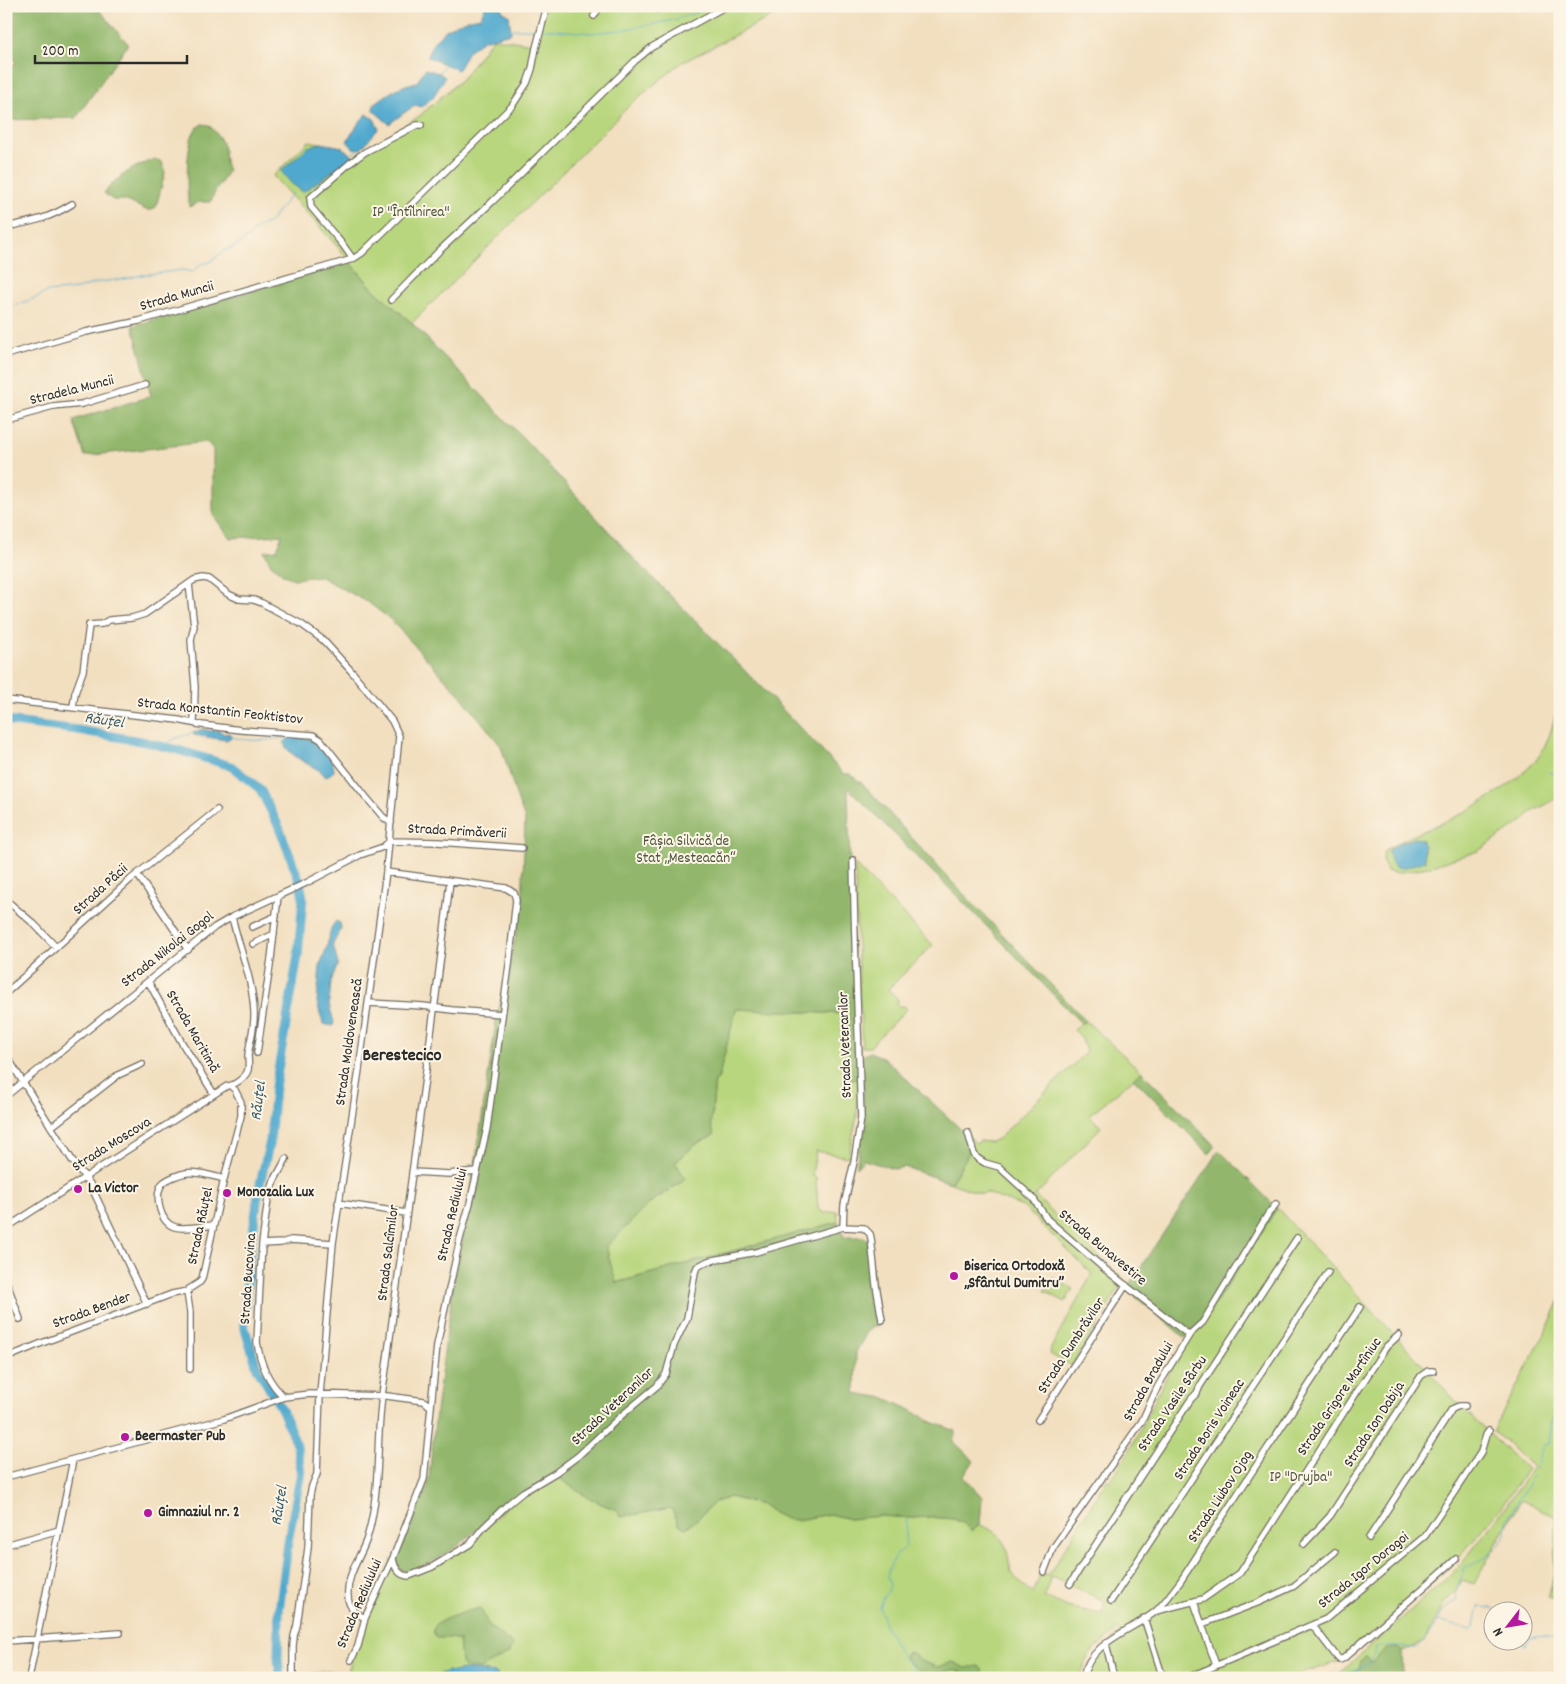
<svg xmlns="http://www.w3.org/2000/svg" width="1566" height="1684" viewBox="0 0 1566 1684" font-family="Dekko,sans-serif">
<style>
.green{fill:#b8d67d;stroke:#728054;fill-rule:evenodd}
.forest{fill:#92b76c;stroke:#5e714c}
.water{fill:#50a9ce;stroke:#3e6a7c}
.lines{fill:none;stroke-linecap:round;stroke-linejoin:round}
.stream{stroke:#50a9ce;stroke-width:1}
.river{stroke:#50a9ce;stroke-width:9}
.minor-casing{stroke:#716a5f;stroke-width:8}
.minor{stroke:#fff;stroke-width:5.5}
.poi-dot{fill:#b5179e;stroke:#fcf5e5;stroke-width:2}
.labels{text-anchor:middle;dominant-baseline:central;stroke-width:4;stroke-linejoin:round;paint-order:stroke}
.park-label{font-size:15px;fill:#4e5640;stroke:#fcf5e5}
.street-label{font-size:15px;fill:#2b2b2b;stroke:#fcf5e5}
.poi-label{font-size:15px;font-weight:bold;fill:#2b2b2b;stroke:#fcf5e5;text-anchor:start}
.water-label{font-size:16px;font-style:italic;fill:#3a5d6c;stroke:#fcf5e5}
.quarter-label{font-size:18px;font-weight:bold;fill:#2b2b2b;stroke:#fcf5e5}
</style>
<rect width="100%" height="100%" fill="#fcf5e5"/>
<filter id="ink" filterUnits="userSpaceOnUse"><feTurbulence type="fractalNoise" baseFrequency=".02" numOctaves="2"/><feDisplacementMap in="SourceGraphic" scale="10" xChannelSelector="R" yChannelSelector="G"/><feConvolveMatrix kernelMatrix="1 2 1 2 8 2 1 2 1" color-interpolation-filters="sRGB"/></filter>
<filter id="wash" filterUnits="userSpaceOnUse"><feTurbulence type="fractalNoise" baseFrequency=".0096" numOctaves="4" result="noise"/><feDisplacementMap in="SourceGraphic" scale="20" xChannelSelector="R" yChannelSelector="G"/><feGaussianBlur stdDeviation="1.12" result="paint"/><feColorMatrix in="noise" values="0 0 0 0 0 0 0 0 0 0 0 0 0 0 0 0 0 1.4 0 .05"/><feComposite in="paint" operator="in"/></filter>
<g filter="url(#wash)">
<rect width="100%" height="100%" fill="#f2dfc0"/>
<path class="green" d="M 537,6 L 792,6 L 681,63 L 634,101 L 412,323 L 373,289 L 337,246 L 273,176 L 309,141 L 342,147 L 353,157 L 418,117 L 462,79 L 493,38 L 533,44 L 541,12 Z
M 1560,685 L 1560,797 L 1530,813 L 1525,820 L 1478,851 L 1428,867 L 1396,873 L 1387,871 L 1382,860 L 1384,851 C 1407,836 1433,828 1457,816 C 1466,812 1475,806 1484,801 C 1509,785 1535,769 1547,741 C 1555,724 1557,703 1560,685 Z
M 855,865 L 933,945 L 888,989 L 899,1000 L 896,1003 L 900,1007 L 903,1005 L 907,1009 L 875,1041 L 871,1047 L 862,1047 L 857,944 Z
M 736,1009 L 847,1014 L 849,1079 L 858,1077 L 857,1116 L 848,1157 L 816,1151 L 812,1176 L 816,1177 L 818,1208 L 824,1213 L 837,1211 L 838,1222 L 615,1283 L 606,1246 L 648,1204 L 686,1179 L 675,1163 L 696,1144 L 714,1135 L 711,1124 L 715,1079 L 718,1079 Z
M 1086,1021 L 1142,1072 L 1089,1115 L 1101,1127 L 1035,1196 L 1124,1280 L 1072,1366 L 1050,1354 L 1051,1348 L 1091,1276 L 1091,1273 L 1023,1207 L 986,1193 L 982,1194 L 951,1183 L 970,1151 L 966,1134 L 977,1144 L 979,1141 L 990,1142 L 998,1139 L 1084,1054 L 1086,1051 L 1081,1037 L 1074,1030 L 1081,1023 Z
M 1277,1208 L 1468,1414 L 1527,1469 L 1500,1509 L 1455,1562 L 1344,1660 L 1288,1678 L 1087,1678 C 1092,1658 1106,1646 1119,1632 L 1119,1628 L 1088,1656 L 1080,1678 L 498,1678 L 497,1674 L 442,1678 L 293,1678 L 293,1676 L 329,1671 L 348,1672 L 365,1618 L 393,1558 L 405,1576 L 422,1571 L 470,1544 L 511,1502 L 554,1474 C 574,1489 593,1502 617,1510 L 620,1517 L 671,1508 L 679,1524 L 685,1528 L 693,1523 L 715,1502 L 730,1497 L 765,1506 L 775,1514 L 787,1519 L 797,1520 L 830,1514 L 850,1519 L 880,1516 L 913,1518 L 928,1517 L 954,1519 L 963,1523 L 971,1530 L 980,1525 C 992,1528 1005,1540 1007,1551 C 1009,1558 1009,1565 1011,1571 C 1016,1580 1025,1587 1033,1594 L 1041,1573 L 1048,1576 L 1107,1479 L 1110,1481 L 1131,1448 L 1163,1383 L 1189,1339 L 1203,1322 ZM 1051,1577 L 1105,1601 L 1102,1614 L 1067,1607 L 1044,1597 Z
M 1053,1278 L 1073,1289 L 1065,1302 L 1045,1291 Z
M 1560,1300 L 1560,1600 L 1548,1597 C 1556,1576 1557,1538 1555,1516 L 1521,1500 L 1474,1584 L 1462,1580 L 1455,1593 L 1445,1602 L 1424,1642 L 1355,1673 L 1335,1678 L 1458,1568 L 1501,1513 L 1533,1467 L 1493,1431 L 1547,1329 Z"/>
<path class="forest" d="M 6,6 L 96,6 L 128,44 L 76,118 L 6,120 L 6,67 L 16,63 L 6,39 Z
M 202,124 L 209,125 C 215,132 223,140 224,150 C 225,157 224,163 228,170 C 223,182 214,190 211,202 L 199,202 L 189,207 C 186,190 186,146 194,132 C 195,129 199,126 202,124 Z
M 155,159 L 162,162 L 165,173 L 156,207 L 152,210 L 146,210 L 136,205 L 123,200 L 113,200 L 104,193 C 119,175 133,167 155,159 Z
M 350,262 L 373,289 L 412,323 L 528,443 L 635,560 L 762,688 L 844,774 L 850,774 L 864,785 L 950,880 L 1086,1021 L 1081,1023 L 970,909 L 848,788 L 850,869 L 858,1077 L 849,1080 L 847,1014 L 736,1009 L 718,1079 L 715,1080 L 711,1124 L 714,1135 L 696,1144 L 675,1163 L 686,1179 L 651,1202 L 606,1247 L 616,1283 L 838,1222 L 844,1237 L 865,1237 L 868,1241 L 879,1326 L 870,1327 L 856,1352 L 855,1393 L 885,1398 L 907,1408 L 932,1422 L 956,1431 L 953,1441 L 974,1461 L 963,1476 L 982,1497 L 980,1525 L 971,1531 L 963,1523 L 954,1519 L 928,1517 L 913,1518 L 880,1516 L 850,1519 L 830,1514 L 797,1520 L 787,1519 L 775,1514 L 765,1506 L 730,1497 L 715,1502 L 693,1523 L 685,1528 L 679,1524 L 671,1508 L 620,1517 L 617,1510 C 593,1502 574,1489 554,1474 C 540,1483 525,1492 512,1502 C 477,1527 450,1560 406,1572 L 399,1568 L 396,1561 L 427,1488 L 429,1478 L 436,1411 L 455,1273 L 466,1226 L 497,1016 L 522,909 L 525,819 L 518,801 L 501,746 L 460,695 L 390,619 L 369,603 L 319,576 L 294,579 L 284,575 L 270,563 L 264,551 L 277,550 L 282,535 L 230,538 L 213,515 L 213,449 L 207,442 L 85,456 L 73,420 L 151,396 L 133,326 Z
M 870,1052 L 884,1058 L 966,1134 L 970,1151 L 951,1183 L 904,1167 L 894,1169 L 864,1160 L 856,1168 L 864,1118 L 862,1061 L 864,1055 Z
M 1142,1072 L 1215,1146 L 1209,1154 L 1133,1078 Z
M 1219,1150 L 1277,1208 L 1203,1322 L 1185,1338 L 1126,1289 Z
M 480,1608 L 489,1626 L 509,1641 L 512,1645 L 509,1653 L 481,1669 L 464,1667 L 461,1663 L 459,1640 L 449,1638 L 436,1638 C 434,1634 432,1631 435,1626 C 439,1619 471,1610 480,1608 Z
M 1396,1648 L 1402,1651 L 1403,1674 L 1404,1678 L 1334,1678 L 1335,1675 C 1343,1671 1352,1675 1359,1669 L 1361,1661 L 1366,1656 L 1371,1662 L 1375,1660 L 1385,1649 Z
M 912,1652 L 922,1661 L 937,1667 L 953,1662 L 965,1668 L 979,1666 L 983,1671 C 976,1680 966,1672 957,1671 C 938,1670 930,1682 912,1665 C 908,1661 906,1660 904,1656 L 906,1653 Z"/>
<path class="water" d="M 485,6 L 502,6 L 502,11 L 509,15 L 511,33 L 483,40 L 468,51 L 458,70 L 428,57 C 432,32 459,20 481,17 Z
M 425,69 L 439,73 L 445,77 L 433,97 L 421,107 L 415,105 L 389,124 L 373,110 L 374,104 C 389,93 398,86 417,82 Z
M 367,114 L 374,119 L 379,128 L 361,149 L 353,148 L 347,141 L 360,121 Z
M 321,143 L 342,147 L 353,157 L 303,192 L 291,183 L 281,171 L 308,147 Z
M 202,729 L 211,731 L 219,730 L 224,734 L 230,733 L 232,737 L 226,740 L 194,735 L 193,733 Z
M 290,737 C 308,736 318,741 329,756 C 332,761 334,764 334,771 L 326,777 C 323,775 321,771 317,769 C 308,764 287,754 284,743 Z
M 1415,838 L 1421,839 L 1424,846 L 1425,861 L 1402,868 L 1395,867 L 1392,863 L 1388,851 L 1400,843 Z
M 336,921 L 340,923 L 341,929 L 333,944 L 338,964 L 331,982 L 329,1004 L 334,1022 L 333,1026 L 323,1024 L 317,1002 L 320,965 L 327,947 L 331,928 Z
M 469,1669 L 495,1673 L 498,1678 L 432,1678 L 447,1671 L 453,1672 Z"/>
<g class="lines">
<path class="stream" d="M 510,29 L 537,29
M 545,29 L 590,33 L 621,30 L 674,20 L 715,6
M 439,73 L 445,64
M 351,155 L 359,148
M 6,309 L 40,296 L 47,292 L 77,289 L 99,282 L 125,279 L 142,275 L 183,270 L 193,272 L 201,264 L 210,262 L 224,251 L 240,244 L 260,226 L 270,222 L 292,193
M 232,737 C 242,740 257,741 268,740 C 275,739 280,737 288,739
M 164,746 L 176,738 L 193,733
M 1549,772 L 1556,775 L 1560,775
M 1535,1470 L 1543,1445 L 1549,1444 L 1552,1421 L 1560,1407
M 907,1519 L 905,1547 L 901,1552 L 896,1555 L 889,1569 L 887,1577 L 890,1585 L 888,1592 L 883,1597 L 880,1608 L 885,1625 L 901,1655 L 913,1669 L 912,1678
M 1494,1616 L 1492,1619 L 1494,1619
M 1438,1621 L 1443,1611 L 1457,1599 L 1456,1591 L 1465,1568 C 1476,1565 1503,1546 1506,1534 C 1507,1529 1506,1525 1508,1519 C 1516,1504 1524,1490 1533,1476
M 1520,1642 L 1526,1645 L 1529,1639 C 1541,1635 1552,1634 1560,1646
M 1316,1678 C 1335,1670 1374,1676 1375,1648 L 1380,1646 L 1417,1648 L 1426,1639 L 1438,1621 L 1471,1630 L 1475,1627 C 1475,1620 1478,1615 1479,1607 L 1493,1608 L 1495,1612"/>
<path class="river" d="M 6,721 L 78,730 L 146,742 L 178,750 L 231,766 L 260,789 L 279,827 L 300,882 L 303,898 L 298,956 L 275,1087 L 270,1141 L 259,1188 L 248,1268 L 244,1325 L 257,1368 L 282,1410 L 297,1446 L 301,1472 L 289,1536 L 279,1611 L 278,1658 L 280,1678"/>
</g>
</g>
<g filter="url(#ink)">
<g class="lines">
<defs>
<path id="minor" d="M 544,7 L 544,6
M 657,9 L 658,6
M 594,16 L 600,6
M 6,227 C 34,221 48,219 72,204
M 353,259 L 343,245 L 311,207 L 310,198 L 350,163 L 365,152 L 417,125 L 421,125
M 391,300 L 439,251 L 493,201 L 635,61 L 652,47 L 726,6
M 6,355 L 86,332 L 139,321 L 353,259 L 362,253 L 512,106 L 527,83 L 532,69 L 536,48 L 546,10
M 6,420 L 53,407 L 82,404 L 145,385
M 189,584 L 194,626 L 191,640 L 195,687 L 194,722
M 6,700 L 178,720 L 202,725 L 241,730 L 313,735 L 321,740 L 366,797 L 383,817 L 391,823
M 73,707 L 75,693 L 83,671 L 89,625 L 102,624 L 109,620 L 132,618 L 145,614 L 194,580 L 203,578 L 209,579 L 228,594 L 239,599 L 254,600 L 262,603 L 301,624 L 323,640 L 353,673 L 392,721 L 399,736 L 386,872 L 359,1070 L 333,1243 L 320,1394 L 317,1474 L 312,1486 L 310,1495 L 308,1548 L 297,1625 L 294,1636 L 293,1646 L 293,1678
M 137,874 L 188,950
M 6,900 L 34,924 L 56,947
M 252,927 L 276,916
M 253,944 L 274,934
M 148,981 L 182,1043 L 214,1094
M 6,993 L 131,879 L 217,810
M 369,1003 L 423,1006 L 452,1010 L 502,1014
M 257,1053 L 271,959 L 278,896
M 6,1055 L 72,1160 L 90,1184 L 147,1304
M 6,1096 L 215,927 L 232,917 L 306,883 L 360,855 L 383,847 L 390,841 L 438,842 L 522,848
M 51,1127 L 118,1075 L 142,1064
M 968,1133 L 974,1154 L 977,1158 L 985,1163 L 999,1167 L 1033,1198 L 1047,1219 L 1101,1266 L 1185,1332 L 1190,1334
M 412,1172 L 449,1174 L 476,1171
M 338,1203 L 406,1213
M 213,1225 C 202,1226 185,1230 175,1227 C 160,1223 154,1196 162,1184 C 166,1179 180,1174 186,1173 C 198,1171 212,1176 224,1179
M 843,1227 L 844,1205 L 854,1162 L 861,1118 L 855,940 L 853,860
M 6,1228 L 227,1086 C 234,1086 246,1077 248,1070 C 249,1065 248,1059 248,1055 C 250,1040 255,1027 254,1012 C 253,980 239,948 232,917
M 262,1244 L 281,1243 L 291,1240 L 333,1243
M 6,1281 L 20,1319
M 6,1358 L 42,1343 L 172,1294 L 188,1291
M 190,1369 L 190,1312 L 187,1292 L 189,1289 L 200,1282 L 202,1279 L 224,1179 L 241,1116 L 241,1102 L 235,1090 L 231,1086
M 284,1397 C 268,1382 260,1363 257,1342 L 262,1244 L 268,1199 L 274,1181 L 286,1159
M 1038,1420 L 1126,1285
M 6,1477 L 224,1419 L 284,1397 L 309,1394 L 387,1396 L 424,1401 L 431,1407
M 1369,1538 L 1452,1409 L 1459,1406 L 1465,1406
M 1304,1544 L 1330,1516 L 1421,1376 L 1428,1371 L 1433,1371
M 6,1545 L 59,1530
M 393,1558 C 394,1567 399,1576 409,1576 L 432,1567 L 470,1544 L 483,1528 L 507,1505 L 523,1492 L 555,1473 L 578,1456 L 621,1416 L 657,1386 L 666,1374 L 674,1345 L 687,1318 L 695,1272 L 697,1267 L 708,1261 L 756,1252 L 843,1227 L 864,1228 L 870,1234 L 871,1238 L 876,1285 L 882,1320
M 1044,1572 L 1053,1548 L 1142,1421 L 1158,1386 L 1175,1358 L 1190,1334 L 1203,1322 L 1268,1214 L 1276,1204
M 1070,1584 L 1191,1399 L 1197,1393 L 1200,1386 L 1297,1238
M 1111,1601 L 1328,1272
M 1194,1602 L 1216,1665
M 1156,1611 L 1203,1599 L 1240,1573 L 1386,1347 L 1399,1335
M 365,1618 C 355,1613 348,1607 348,1596 C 346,1575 361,1557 367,1538 C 383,1486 374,1430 385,1376 C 406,1211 431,1046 450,881
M 1144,1618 L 1163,1678
M 1202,1624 L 1257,1603 L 1294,1586 L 1335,1552
M 1313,1626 L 1337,1657 L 1340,1660 L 1344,1658 L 1456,1559
M 6,1641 L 120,1633
M 1106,1644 L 1114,1678
M 351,1660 L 358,1646 L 365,1618 L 393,1558 L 424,1479 L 437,1345 L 460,1239 L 470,1203 L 487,1128 L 509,965 L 516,900 L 514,893 L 506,888 L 386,872
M 29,1678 L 73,1460
M 1083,1678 C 1090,1642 1129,1632 1155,1612 C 1164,1604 1172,1592 1180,1582 L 1360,1307
M 1187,1678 L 1326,1619 L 1425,1536 L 1481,1452 L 1486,1435 L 1489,1431"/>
</defs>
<use href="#minor" class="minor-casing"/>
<use href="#minor" class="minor"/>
</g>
</g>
<g class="poi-dot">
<circle cx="78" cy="1189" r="5"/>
<circle cx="227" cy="1193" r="5"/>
<circle cx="954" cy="1276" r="5"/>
<circle cx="125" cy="1437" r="5"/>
<circle cx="148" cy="1513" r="5"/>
</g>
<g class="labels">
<g class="park-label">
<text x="411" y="213">IP "Întîlnirea"</text>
<text x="686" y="842">Fâșia Silvică de<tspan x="686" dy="17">Stat „Mesteacăn“</tspan></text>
<text x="1301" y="1478">IP "Drujba"</text>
</g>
<g class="street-label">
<text transform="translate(177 297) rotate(-16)">Strada Muncii</text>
<text transform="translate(72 391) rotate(-14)">Stradela Muncii</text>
<text transform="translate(220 712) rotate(6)">Strada Konstantin Feoktistov</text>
<text transform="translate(457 832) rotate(3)">Strada Primăverii</text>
<text transform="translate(101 890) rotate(-42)">Strada Păcii</text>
<text transform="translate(168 950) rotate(-38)">Strada Nikolai Gogol</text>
<text transform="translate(192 1032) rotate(60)">Strada Maritimă</text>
<text transform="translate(350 1042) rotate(-82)">Strada Moldovenească</text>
<text transform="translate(846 1045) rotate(-92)">Strada Veteranilor</text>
<text transform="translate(112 1145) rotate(-32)">Strada Moscova</text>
<text transform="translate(453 1215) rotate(-77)">Strada Rediulului</text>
<text transform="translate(201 1226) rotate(-78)">Strada Răuțel</text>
<text transform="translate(1102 1248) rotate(40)">Strada Bunavestire</text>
<text transform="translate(389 1253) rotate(-83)">Strada Salcîmilor</text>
<text transform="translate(249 1279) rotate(-86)">Strada Bucovina</text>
<text transform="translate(92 1311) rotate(-20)">Strada Bender</text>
<text transform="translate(1072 1346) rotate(-57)">Strada Dumbrăvilor</text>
<text transform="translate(1149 1382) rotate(-61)">Strada Bradului</text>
<text transform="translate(1340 1397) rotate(-56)">Strada Grigore Martîniuc</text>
<text transform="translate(1173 1404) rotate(-56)">Strada Vasile Sârbu</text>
<text transform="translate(613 1407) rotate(-43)">Strada Veteranilor</text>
<text transform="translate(1375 1425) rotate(-57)">Strada Ion Dabija</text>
<text transform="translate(1210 1430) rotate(-57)">Strada Boris Voineac</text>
<text transform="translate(1221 1497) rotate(-57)">Strada Liubov Ojog</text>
<text transform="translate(1364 1571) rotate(-39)">Strada Igor Dorogoi</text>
<text transform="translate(360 1604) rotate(-67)">Strada Rediulului</text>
</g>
<g class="poi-label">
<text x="88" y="1189">La Victor</text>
<text x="237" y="1193">Monozalia Lux</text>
<text x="964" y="1267">Biserica Ortodoxă<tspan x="964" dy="17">„Sfântul Dumitru”</tspan></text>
<text x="135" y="1437">Beermaster Pub</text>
<text x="158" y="1513">Gimnaziul nr. 2</text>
</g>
<g class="water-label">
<text transform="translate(104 721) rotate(8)">Răuțel</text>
<text transform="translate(259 1101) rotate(-83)">Răuțel</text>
<text transform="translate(280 1506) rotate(-81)">Răuțel</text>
</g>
<g class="quarter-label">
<text x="402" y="1056">Berestecico</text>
</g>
</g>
<rect width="1566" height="1684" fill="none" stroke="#fcf5e5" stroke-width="25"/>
<g transform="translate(1508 1626) rotate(239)"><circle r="24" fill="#fcf5e5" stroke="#a8a49b"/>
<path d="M0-4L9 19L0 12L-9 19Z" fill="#b5179e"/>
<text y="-8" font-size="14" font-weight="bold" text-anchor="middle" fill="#2b2b2b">N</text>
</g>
<path d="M35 55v8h152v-8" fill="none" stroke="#2b2b2b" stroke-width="2.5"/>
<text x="42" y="55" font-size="15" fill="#2b2b2b" stroke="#fcf5e5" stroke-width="4" paint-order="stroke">200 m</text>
</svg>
